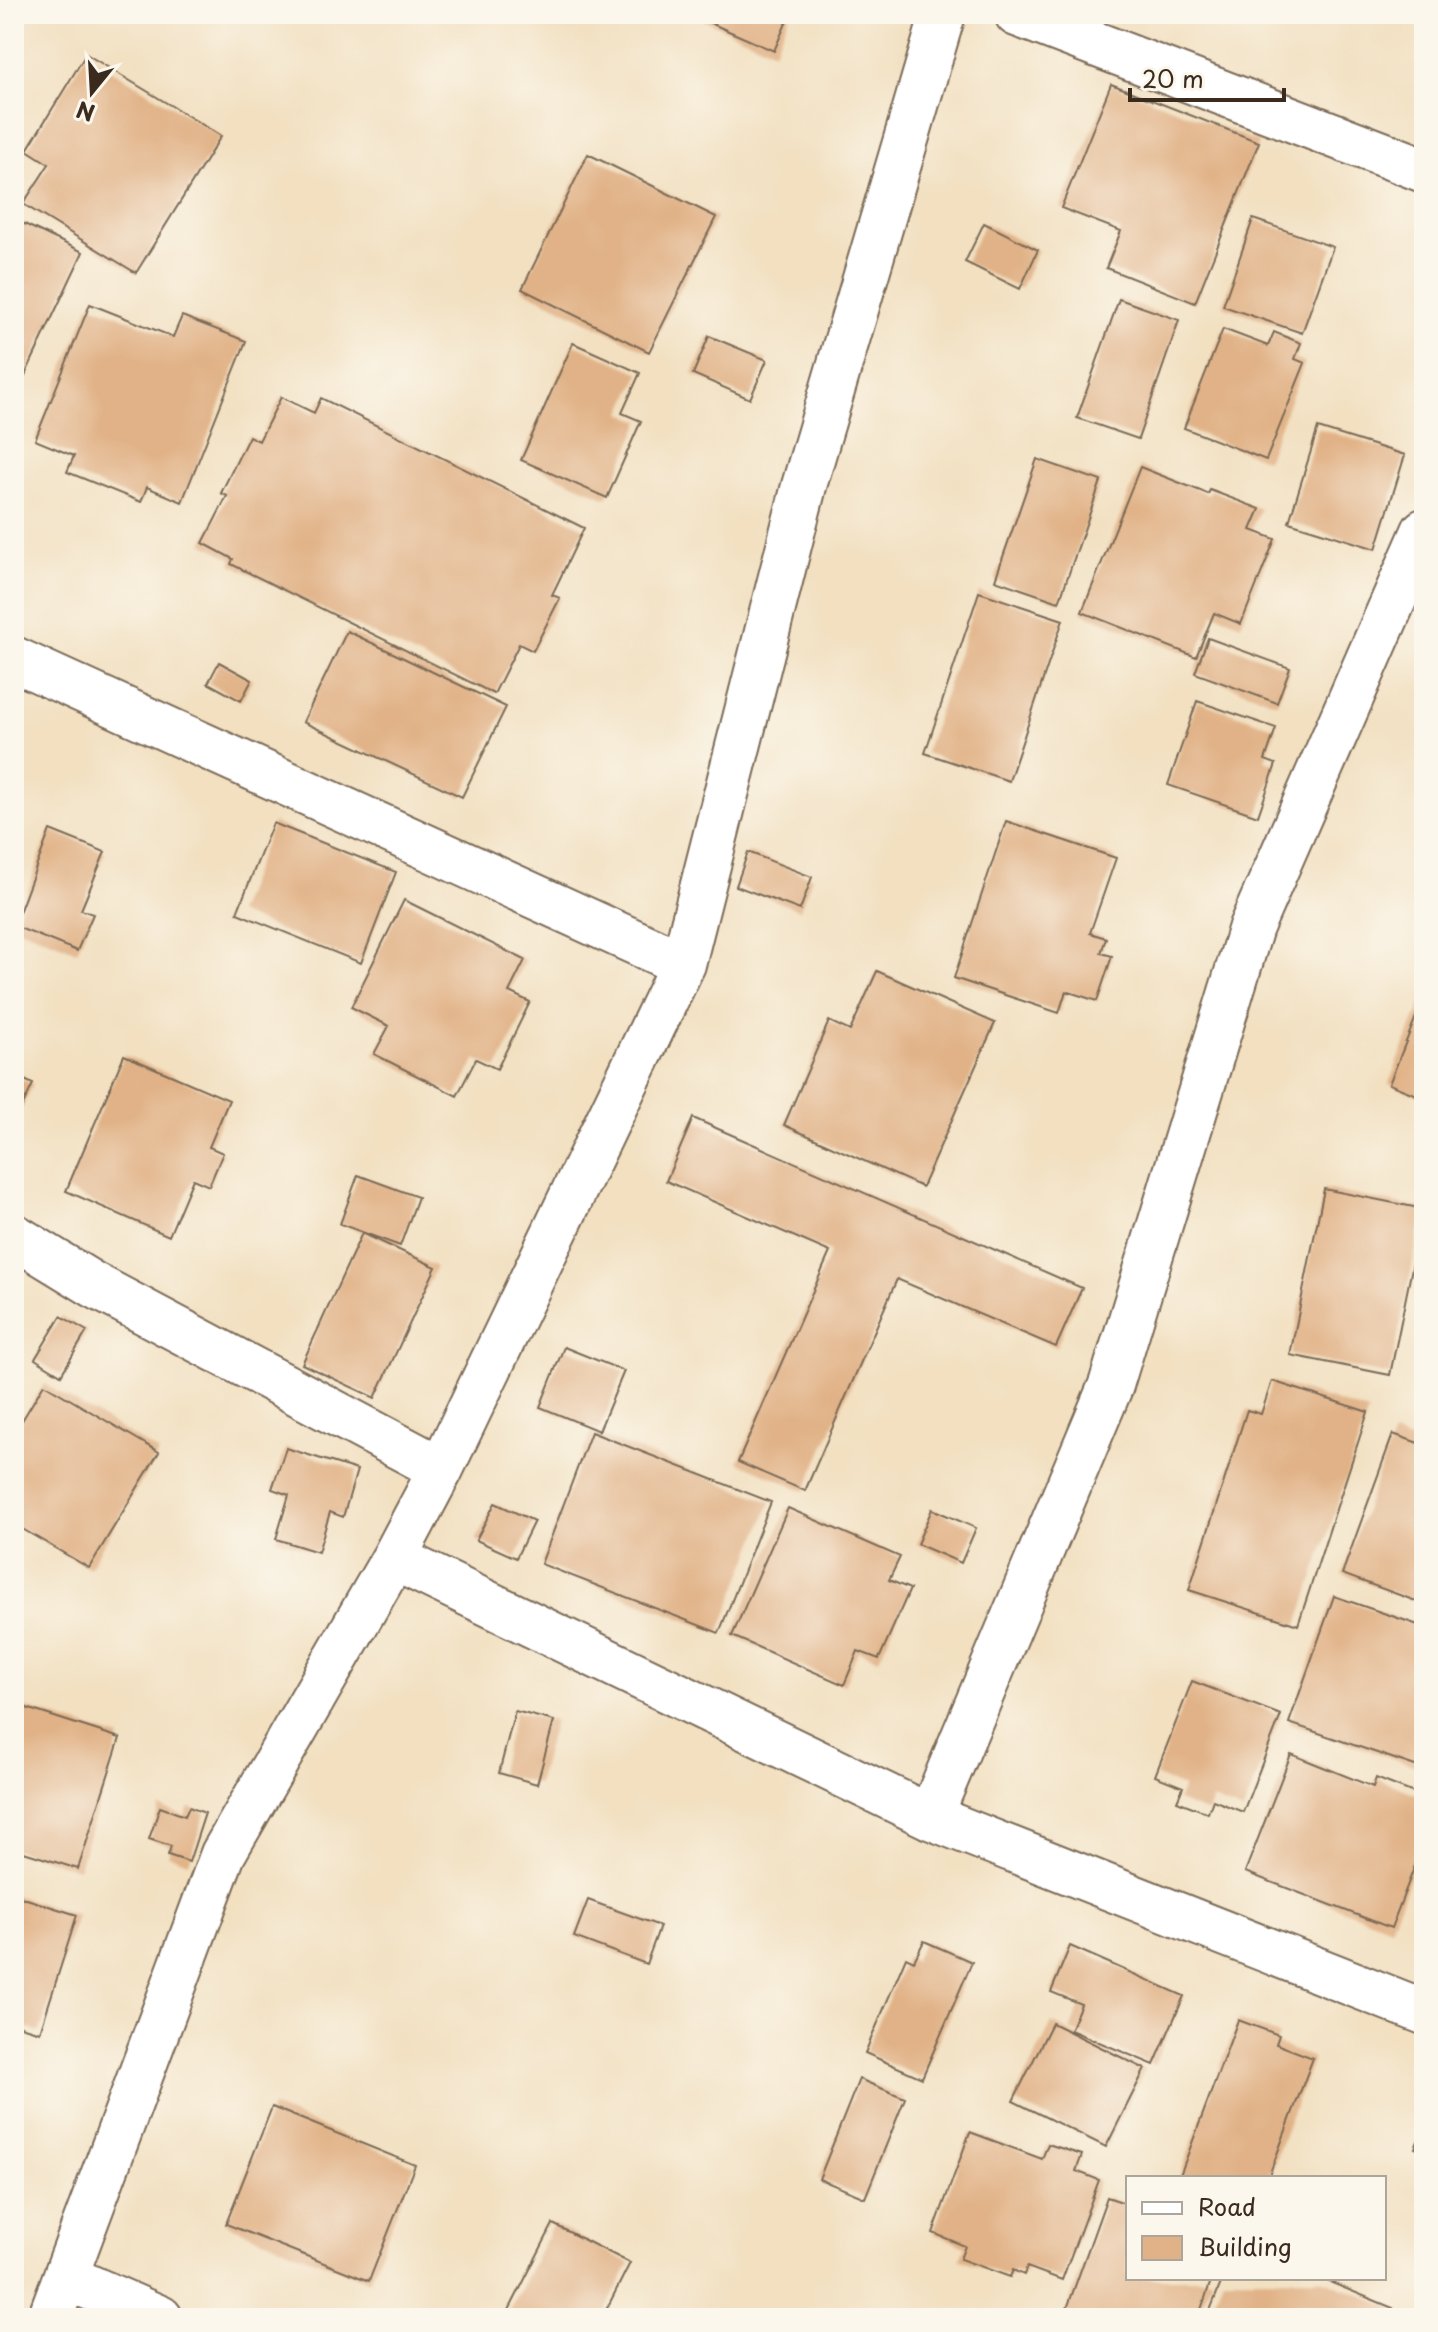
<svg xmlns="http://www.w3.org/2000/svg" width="1438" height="2332" viewBox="0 0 1438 2332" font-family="'Playpen Sans',sans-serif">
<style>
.building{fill:#e1b287}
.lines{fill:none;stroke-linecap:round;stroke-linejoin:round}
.street-casing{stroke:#7b6a57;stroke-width:48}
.street{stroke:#fff;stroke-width:44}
</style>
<rect width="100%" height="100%" fill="#fbf7ec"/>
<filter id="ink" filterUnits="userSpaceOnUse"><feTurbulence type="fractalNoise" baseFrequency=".0125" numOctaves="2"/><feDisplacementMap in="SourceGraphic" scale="16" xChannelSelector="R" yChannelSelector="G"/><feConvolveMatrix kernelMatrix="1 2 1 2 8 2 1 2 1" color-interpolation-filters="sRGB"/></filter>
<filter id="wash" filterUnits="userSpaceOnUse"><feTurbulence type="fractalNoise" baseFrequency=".006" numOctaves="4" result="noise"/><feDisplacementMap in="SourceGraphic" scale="32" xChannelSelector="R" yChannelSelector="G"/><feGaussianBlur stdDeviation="1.8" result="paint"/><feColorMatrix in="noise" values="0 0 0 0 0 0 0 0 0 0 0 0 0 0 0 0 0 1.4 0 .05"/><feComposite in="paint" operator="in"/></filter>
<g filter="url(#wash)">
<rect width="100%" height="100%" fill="#f2e0c1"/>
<g id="blocks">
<path class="building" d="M 690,14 L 790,14 L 774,51 Z
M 86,54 L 221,136 L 136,273 L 23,204 L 49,164 L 27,150 Z
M 1111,84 L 1259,142 L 1195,303 L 1106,268 L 1121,231 L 1061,208 Z
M 588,154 L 716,217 L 649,352 L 522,289 Z
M 14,219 L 83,252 L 19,388 L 14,385 Z
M 1253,219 L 1333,247 L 1302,333 L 1223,306 Z
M 984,223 L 1038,250 L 1020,289 L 965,262 Z
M 1119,299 L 1179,320 L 1138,439 L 1077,418 Z
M 90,304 L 173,337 L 182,316 L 246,341 L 182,502 L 147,487 L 141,502 L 67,472 L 74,456 L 35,440 Z
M 1223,329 L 1268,346 L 1274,332 L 1301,343 L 1295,359 L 1305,363 L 1266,460 L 1184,428 Z
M 709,336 L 767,360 L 750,399 L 693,374 Z
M 573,343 L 640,373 L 622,413 L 641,421 L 607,498 L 521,460 Z
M 281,397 L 314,413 L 321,398 L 584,528 L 552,595 L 560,598 L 533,651 L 519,644 L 494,694 L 231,564 L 233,559 L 203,543 L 227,496 L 221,493 L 249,436 L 259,441 Z
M 1318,428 L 1405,455 L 1376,549 L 1289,522 Z
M 1037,459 L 1101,481 L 1059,602 L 995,580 Z
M 1140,467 L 1208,494 L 1210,490 L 1260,509 L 1251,530 L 1275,539 L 1241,624 L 1214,613 L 1196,657 L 1082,612 Z
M 979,592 L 1063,620 L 1009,781 L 925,753 Z
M 347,631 L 506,707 L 462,797 L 303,722 Z
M 1208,638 L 1290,668 L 1277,703 L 1195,673 Z
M 219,662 L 252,680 L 241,701 L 208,683 Z
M 1197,701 L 1276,728 L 1265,760 L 1276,764 L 1258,816 L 1168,785 Z
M 1006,821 L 1116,858 L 1090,933 L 1106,938 L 1101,953 L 1112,956 L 1097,1001 L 1066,991 L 1059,1013 L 954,978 Z
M 273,823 L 396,872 L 361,963 L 237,913 Z
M 50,830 L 105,852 L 81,910 L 93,914 L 77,951 L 14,926 Z
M 748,852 L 812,877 L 800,910 L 736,886 Z
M 404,900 L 525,960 L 509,992 L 530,1002 L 497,1069 L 476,1059 L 457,1096 L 374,1054 L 389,1026 L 351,1007 Z
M 877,971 L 995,1023 L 922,1187 L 784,1125 L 829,1021 L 850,1031 Z
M 1424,997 L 1424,1098 L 1389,1084 Z
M 124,1055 L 229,1100 L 209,1147 L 223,1153 L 209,1186 L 193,1179 L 169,1236 L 66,1191 Z
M 14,1075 L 33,1084 L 14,1124 Z
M 693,1118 L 1082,1288 L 1056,1347 L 897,1279 L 805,1491 L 738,1462 L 830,1252 L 666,1181 Z
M 358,1175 L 418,1197 L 400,1246 L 340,1224 Z
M 1324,1189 L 1424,1209 L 1390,1375 L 1290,1355 Z
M 362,1233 L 436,1267 L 375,1398 L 302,1364 Z
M 61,1316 L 87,1331 L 61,1375 L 35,1359 Z
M 564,1347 L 624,1371 L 599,1431 L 540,1407 Z
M 1272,1381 L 1368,1412 L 1298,1625 L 1189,1590 L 1247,1410 L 1261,1414 Z
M 44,1384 L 159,1452 L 89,1568 L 14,1524 L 14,1434 Z
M 591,1432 L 771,1502 L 719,1633 L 541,1564 Z
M 1393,1434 L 1424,1445 L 1424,1604 L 1342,1574 Z
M 286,1448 L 357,1470 L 343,1517 L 330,1512 L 318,1552 L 276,1539 L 289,1495 L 272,1489 Z
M 495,1503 L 534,1521 L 516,1558 L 476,1540 Z
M 788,1508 L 900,1557 L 889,1580 L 910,1589 L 879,1659 L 858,1651 L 844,1685 L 732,1636 Z
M 932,1509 L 976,1528 L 961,1563 L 917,1544 Z
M 1334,1596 L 1424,1627 L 1424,1769 L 1289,1723 Z
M 1192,1681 L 1281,1715 L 1243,1812 L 1213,1800 L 1208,1813 L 1177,1801 L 1183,1787 L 1155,1776 Z
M 14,1704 L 120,1738 L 78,1869 L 14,1849 Z
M 515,1711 L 554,1721 L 537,1784 L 499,1773 Z
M 1291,1754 L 1373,1787 L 1376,1778 L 1424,1797 L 1424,1842 L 1391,1928 L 1245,1872 Z
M 160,1807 L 185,1816 L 189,1807 L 205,1813 L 189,1862 L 168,1855 L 171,1846 L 149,1839 Z
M 14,1895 L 77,1915 L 40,2032 L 14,2024 Z
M 588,1900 L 660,1926 L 646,1964 L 574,1937 Z
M 924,1941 L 972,1962 L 922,2078 L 865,2053 L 906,1957 L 914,1961 Z
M 1070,1946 L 1184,1996 L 1154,2065 L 1070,2030 L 1081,2004 L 1051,1992 Z
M 1238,2020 L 1279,2035 L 1276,2044 L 1313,2058 L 1268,2178 L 1179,2178 Z
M 1052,2023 L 1145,2069 L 1106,2147 L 1013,2101 Z
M 859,2079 L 905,2098 L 865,2198 L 819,2179 Z
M 272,2107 L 415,2165 L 369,2281 L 226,2224 Z
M 1424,2128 L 1424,2152 L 1415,2148 Z
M 970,2132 L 1042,2159 L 1048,2144 L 1082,2155 L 1076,2171 L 1099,2180 L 1062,2280 L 1027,2267 L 1024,2275 L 1013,2270 L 1010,2277 L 960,2259 L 965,2246 L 933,2233 Z
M 1107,2197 L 1128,2204 L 1128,2278 L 1212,2278 L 1198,2318 L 1064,2317 Z
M 553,2224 L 630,2263 L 602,2318 L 505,2318 Z
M 1223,2278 L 1320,2278 L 1393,2308 L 1389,2318 L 1207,2318 Z"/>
</g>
</g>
<g filter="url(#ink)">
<use href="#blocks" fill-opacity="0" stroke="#7b6a57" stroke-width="2"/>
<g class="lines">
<defs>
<path id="street" d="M 1017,14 L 1424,170
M 14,659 L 683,964
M 14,1236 L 94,1285 L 441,1469
M 394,1558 L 930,1817 L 1424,2012
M 930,1817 L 1111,1385 L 1251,927 L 1424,531
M 66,2277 L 160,2318
M 50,2318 L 223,1854 L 394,1558 L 441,1469 L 683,964 L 804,486 L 943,14"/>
</defs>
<use href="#street" class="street-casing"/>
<use href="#street" class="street"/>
</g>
</g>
<rect width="1438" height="2332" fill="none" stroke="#fbf7ec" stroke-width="48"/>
<rect x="1126" y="2176" width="260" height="104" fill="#fbf7ec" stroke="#aea59a" stroke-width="2"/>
<rect x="1142" y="2202" width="40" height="12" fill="#ffffff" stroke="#aea59a" stroke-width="2"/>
<text x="1198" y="2216" font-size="24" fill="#3b2a1e">Road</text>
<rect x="1142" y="2236" width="40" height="24" fill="#e1b287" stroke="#aea59a" stroke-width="2"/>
<text x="1198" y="2256" font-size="24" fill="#3b2a1e">Building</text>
<g transform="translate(92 92) rotate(198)" stroke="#fbf7ec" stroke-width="6" paint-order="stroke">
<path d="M0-6L14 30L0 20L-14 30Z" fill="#3b2a1e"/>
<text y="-12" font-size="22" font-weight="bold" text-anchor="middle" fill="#3b2a1e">N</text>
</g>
<path d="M1130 88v12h154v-12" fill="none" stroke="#3b2a1e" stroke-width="4"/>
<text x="1142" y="88" font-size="24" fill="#3b2a1e" stroke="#fbf7ec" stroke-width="6" paint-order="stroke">20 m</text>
</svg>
